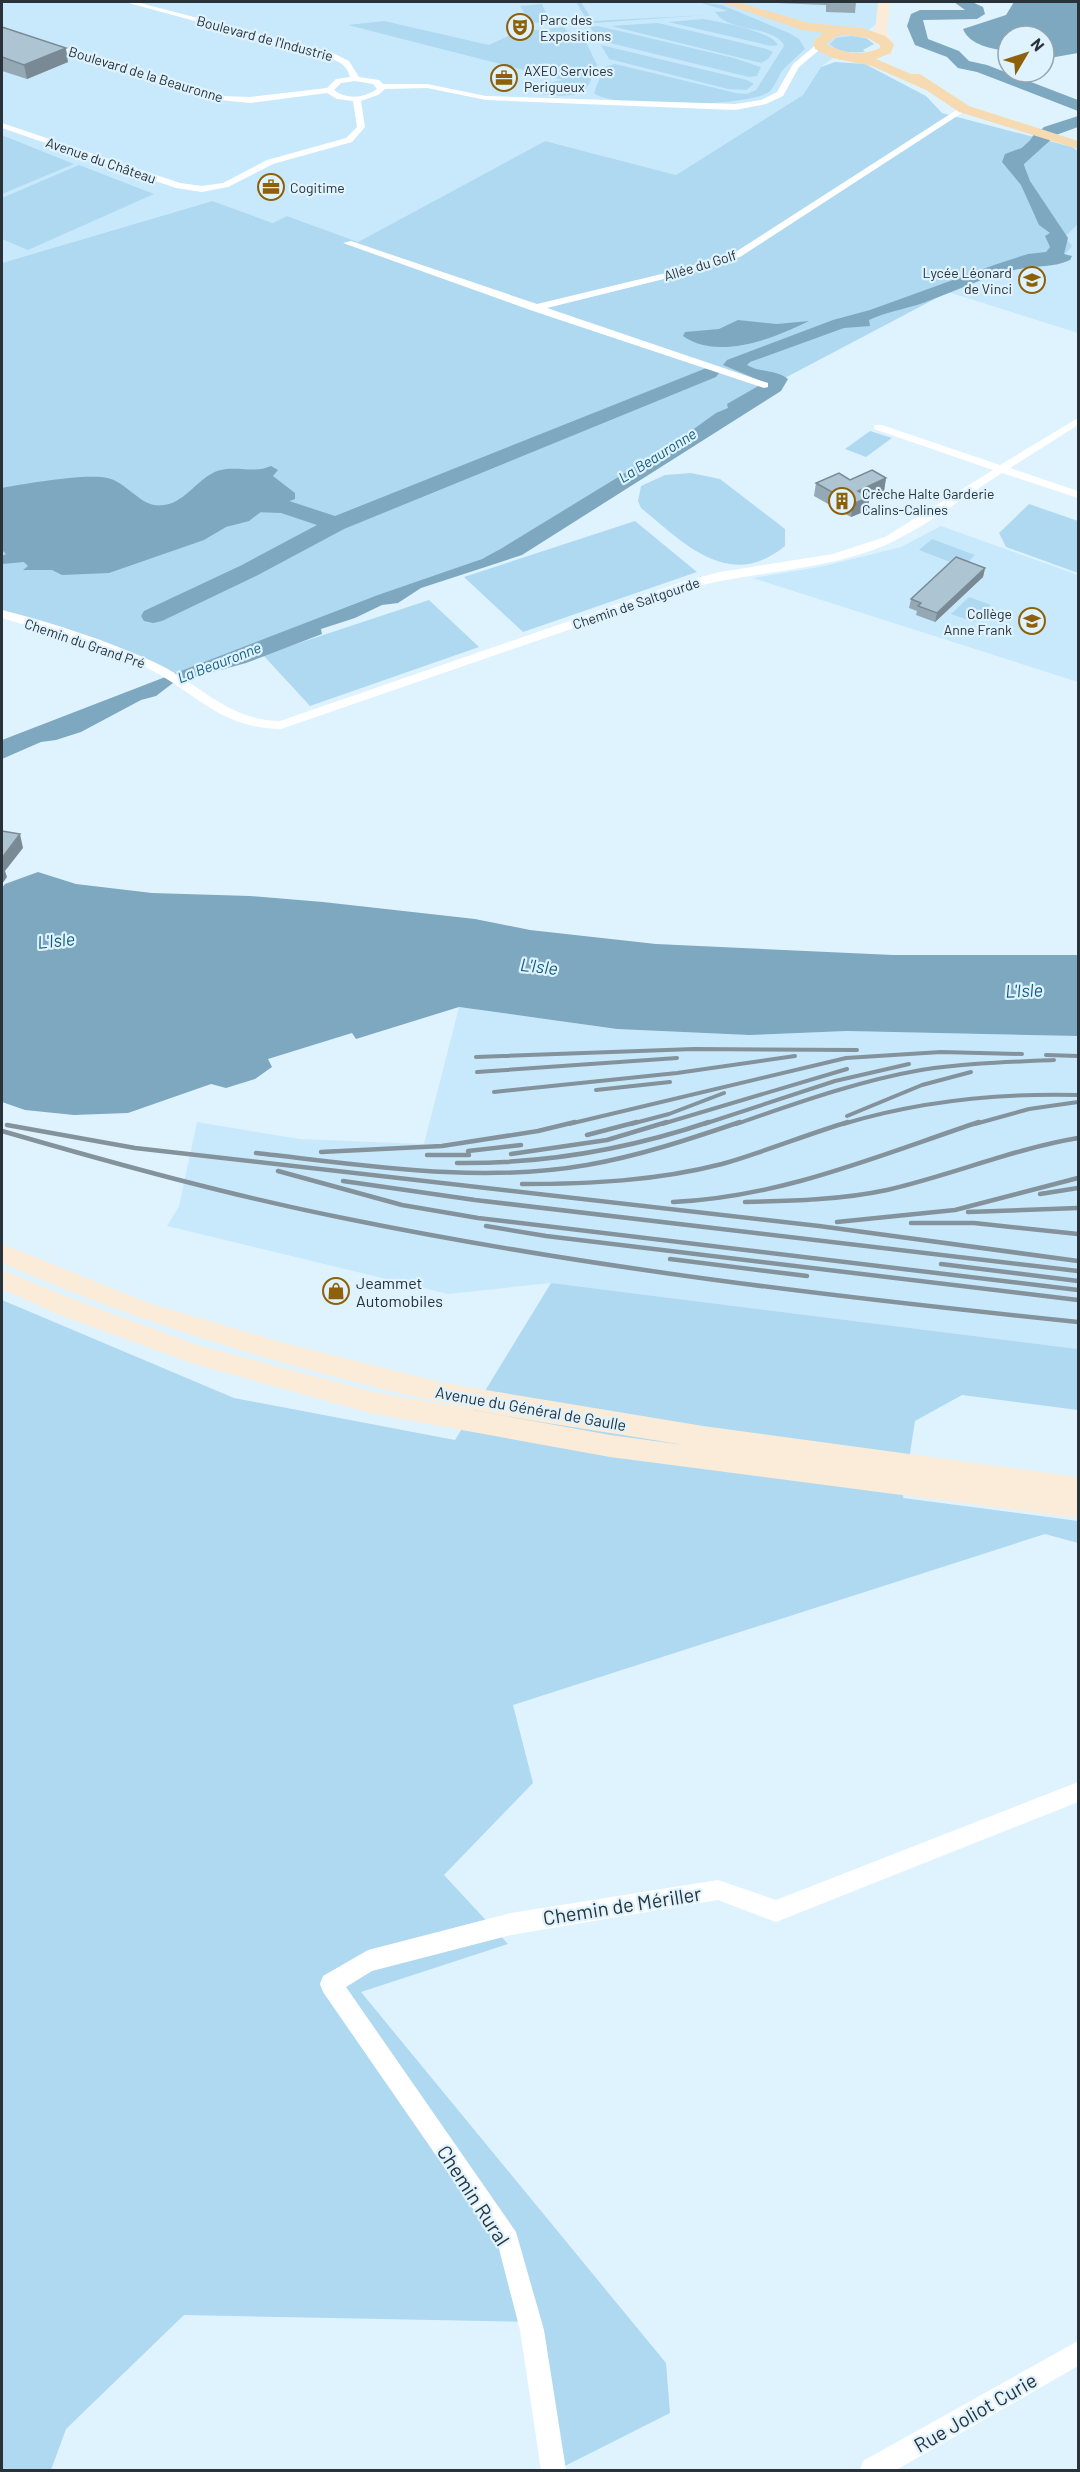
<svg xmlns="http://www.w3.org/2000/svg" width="1080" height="2472" viewBox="0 0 1080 2472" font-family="Barlow,sans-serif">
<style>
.built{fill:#c8e9fc}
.green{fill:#aed9f1}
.water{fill:#7ea8bf}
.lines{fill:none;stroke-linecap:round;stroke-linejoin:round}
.river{fill:#7ea8bf;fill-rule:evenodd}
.street{fill:#fff;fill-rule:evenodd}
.secondary{fill:#faecd9;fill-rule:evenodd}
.primary{fill:#f6dab2;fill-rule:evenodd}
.rail-far1{stroke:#84929b;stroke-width:4}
.rail{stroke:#84929b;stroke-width:4.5}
.wall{fill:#95a9b5}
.shaded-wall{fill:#798a94}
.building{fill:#adc5d3;stroke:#798a94;stroke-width:1.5}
.labels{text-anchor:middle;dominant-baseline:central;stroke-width:4.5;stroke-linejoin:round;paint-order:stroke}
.far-poi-label{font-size:14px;fill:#293238;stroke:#dff3ff;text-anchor:start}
.far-street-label{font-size:14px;fill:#293238;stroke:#dff3ff}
.far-water-label{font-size:15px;font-style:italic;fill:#125c7d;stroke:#dff3ff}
.poi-label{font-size:16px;fill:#293238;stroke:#dff3ff;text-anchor:start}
.street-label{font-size:16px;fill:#293238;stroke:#dff3ff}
.water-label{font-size:18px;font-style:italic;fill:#125c7d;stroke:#dff3ff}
.near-street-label{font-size:20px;fill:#293238;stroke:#dff3ff}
</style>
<rect width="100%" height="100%" fill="#dff3ff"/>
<path class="built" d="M 2,2 L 880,2 L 884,18 L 821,67 L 803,95 L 676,175 L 545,141 L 358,242 L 287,216 L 273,223 L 211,201 L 2,263 Z
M 1078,224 L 1078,333 L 948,292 L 1025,266 L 1072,246 L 1065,237 Z
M 941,526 L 1078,575 L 1078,682 L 753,578 L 824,566 L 901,547 Z
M 459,1007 L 617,1029 L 749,1035 L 847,1031 L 1078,1036 L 1078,1349 L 551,1283 L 448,1294 L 167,1226 L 179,1206 L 197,1122 L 300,1139 L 424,1144 Z"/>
<path class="green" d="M 576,2 L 581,2 L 593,21 L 708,15 L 593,23 L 587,20 Z
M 698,2 L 722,5 L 789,33 L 799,39 L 805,49 C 798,56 789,63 782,71 C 778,77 775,86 770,91 C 752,108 609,108 594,93 L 604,67 L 615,64 L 736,93 L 747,94 L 756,90 L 784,46 L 783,43 C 766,24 730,33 715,12 L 728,11 Z
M 542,4 L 551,24 L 530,22 L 520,6 Z
M 703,19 C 720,22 771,31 778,45 L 771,46 L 668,22 Z
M 384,21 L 489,45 L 517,32 L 564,27 L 570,35 L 582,34 L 597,65 C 594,72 591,82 587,87 C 576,101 546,94 531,93 L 548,83 L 563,80 L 348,25 Z
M 658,23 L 767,49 L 773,52 L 768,59 L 761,63 L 611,26 Z
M 598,26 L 734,58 L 761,67 L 757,76 L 749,77 L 598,40 L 590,27 Z
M 851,36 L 866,38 L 874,44 L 863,50 L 865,52 C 853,53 839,53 830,44 L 836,38 Z
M 601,45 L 747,80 L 754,84 L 746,90 L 728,89 L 609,59 Z
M 835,62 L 865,64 L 926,96 L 942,113 L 1072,147 L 1078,151 L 1078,224 L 1065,237 L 1072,246 L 1060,260 L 1025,266 L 948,292 L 760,391 L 487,557 L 177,674 L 133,656 L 2,610 L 2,263 L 212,201 L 273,223 L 287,216 L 358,242 L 545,141 L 676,175 L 803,95 L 821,67 Z
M 4,136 L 74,164 L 2,194 L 2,137 Z
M 79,165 L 154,194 L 28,250 L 2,239 L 2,198 Z
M 870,431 L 892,438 L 866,457 L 845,449 Z
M 691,473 L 720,479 L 785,529 L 785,546 C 729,592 684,543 641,508 L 638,501 L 641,486 L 665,475 Z
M 1029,504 L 1078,521 L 1078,573 L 1006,547 L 999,533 Z
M 635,521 L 697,572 L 523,632 L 464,577 Z
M 932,539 L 975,555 L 963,567 L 919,550 Z
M 969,597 L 991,605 L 974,622 L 951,614 Z
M 429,600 L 479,647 L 310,706 L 263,655 Z
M 551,1283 L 1078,1349 L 1078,1410 L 962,1395 L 915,1421 L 903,1498 L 1078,1521 L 1078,1543 L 1045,1534 L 513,1705 L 533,1783 L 444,1875 L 508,1944 L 361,1992 L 666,2363 L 670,2413 L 561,2468 L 536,2322 L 184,2315 L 66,2429 L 51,2470 L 2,2470 L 2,1300 L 234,1398 L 455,1440 Z"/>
<path class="water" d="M 1014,2 L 1078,2 L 1078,53 L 1044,59 L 1044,36 L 1008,36 L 1008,52 C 992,48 970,46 963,29 L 1006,15 Z
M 1034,134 L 1050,139 C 1044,150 1028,149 1022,160 L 1030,181 L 1068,238 L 1064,254 L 1072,256 L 1070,260 C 1053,268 1038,265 1020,269 C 986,275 955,292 923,303 C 905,309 886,312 869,320 L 870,326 L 844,328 L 750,362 L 747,365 C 760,373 776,369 788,379 L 781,391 L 522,555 L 421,588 L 398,603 L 382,605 L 355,618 L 321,629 L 322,634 L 246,663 L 173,683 L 156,696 L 141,700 L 81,732 L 56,740 L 41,742 L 2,759 L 2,740 L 378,595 L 482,559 L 502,548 L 677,441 L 716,413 L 728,408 L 727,404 L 760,385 L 756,379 L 723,365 L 727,360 L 833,320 L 870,310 L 997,264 L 1028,254 L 1046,252 L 1050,247 L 1045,236 L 1050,233 L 1039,225 L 1021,185 L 1002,162 L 1005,154 L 1027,146 Z
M 738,320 L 777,324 L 809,321 C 775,338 718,361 683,336 L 685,332 L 719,329 Z
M 271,466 L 278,470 L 273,476 L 295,493 L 295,499 L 262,511 L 249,521 L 226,527 L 204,540 L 109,573 L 62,575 L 52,570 L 23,570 L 28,566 L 24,562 L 2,564 L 2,556 L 6,554 L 2,550 L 2,488 C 24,484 92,472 111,479 C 126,484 139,502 154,505 C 183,509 194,480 217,471 C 235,465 254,474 271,466 Z
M 38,872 L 76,884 L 152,893 L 250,896 L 323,902 L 475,919 L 530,930 L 656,944 L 893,955 L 1078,955 L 1078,1036 L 847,1031 L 749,1035 L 617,1029 L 459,1007 L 356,1039 L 352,1033 L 268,1059 L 272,1067 L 255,1079 L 226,1088 L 211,1084 L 128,1113 L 74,1115 L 25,1110 L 2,1102 L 2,888 L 5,884 Z"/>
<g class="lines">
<path class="river" d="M 954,2 L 972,2 L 983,7 L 985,14 L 977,19 L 923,20 L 928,39 L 959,51 L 969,61 L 987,65 L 1078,100 L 1078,111 L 977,72 L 958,68 L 947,57 L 915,45 L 907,26 L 911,14 L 920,10 L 965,10 Z
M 1078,116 L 1078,127 L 1056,135 L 1023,165 L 1017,166 L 1008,161 L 1044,127 Z
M 709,367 L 716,369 L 719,373 L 716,377 L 344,529 L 258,575 L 162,621 L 153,623 L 144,621 L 141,616 L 144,611 L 242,565 L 317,525 L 281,513 L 229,511 L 226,506 L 229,501 L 283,499 L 335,516 Z"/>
<path class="street" d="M 125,2 L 136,2 L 333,53 L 349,61 L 359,77 L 379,80 L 383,84 L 427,84 L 486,96 L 735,104 L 761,100 L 777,92 L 793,64 L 817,44 L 824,46 L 799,67 L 783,96 L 766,104 L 735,110 L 486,100 L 427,88 L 385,89 L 378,95 L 361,101 L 365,127 L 352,142 L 273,164 L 228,187 L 202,192 L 176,188 L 2,128 L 2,123 L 180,183 L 202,186 L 223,183 L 267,160 L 346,138 L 357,127 L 353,101 L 337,99 L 327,93 L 250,103 L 220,100 L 2,32 L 2,28 L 221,96 L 250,97 L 327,88 L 336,79 L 350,77 C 347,65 339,61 327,57 ZM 355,81 L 373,84 L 377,89 C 364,98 347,100 334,90 L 341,83 Z
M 961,107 L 968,109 L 740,257 L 680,275 L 547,308 L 768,383 L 768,387 L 764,388 L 530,310 L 343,243 L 351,241 L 537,304 L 674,271 L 734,253 Z
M 1078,418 L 1078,425 L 1010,468 L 1078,491 L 1078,498 L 1002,473 C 967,495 932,522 894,541 C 836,570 754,571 690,588 L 281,729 C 218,728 197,692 145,667 C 99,646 50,633 2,618 L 2,610 C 53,623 106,640 154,662 C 200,683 226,720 280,721 L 682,582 L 720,572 L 833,554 L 885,537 L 993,470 L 874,429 L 874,425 L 882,425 L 1000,465 Z
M 1078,1782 L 1078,1802 L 776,1922 L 718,1900 L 511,1935 L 372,1971 L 346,1987 L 516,2232 L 544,2330 L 566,2470 L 541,2470 L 520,2330 L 498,2245 L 323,1992 L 320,1984 L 323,1976 L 368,1950 L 511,1913 L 718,1880 L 776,1900 Z
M 1078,2341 L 1078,2366 L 896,2470 L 860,2470 L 863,2461 Z"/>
<path class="secondary" d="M 878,2 L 890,2 L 887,32 L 891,41 L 885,44 L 881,43 L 875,32 Z
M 2,1244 L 151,1304 L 284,1343 L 444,1383 L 703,1426 L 1078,1477 L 1078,1518 L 610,1457 L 374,1414 L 194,1364 L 57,1314 L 2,1289 L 2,1270 L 75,1300 L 197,1345 L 374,1392 L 610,1435 L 684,1445 C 604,1431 522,1421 442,1403 C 291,1369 143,1325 2,1263 Z"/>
<path class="primary" d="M 719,2 L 737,2 L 809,23 L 863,28 L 885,36 L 894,44 L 891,53 L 876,59 L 911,74 L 920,74 L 969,106 L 1078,141 L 1078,149 L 959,112 L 926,90 L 872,66 L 832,58 L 815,49 L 813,42 L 823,33 L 802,30 ZM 847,35 L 868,38 L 880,45 L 880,48 C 861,57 844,53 826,44 L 837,36 Z"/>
<path class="rail-far1" d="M 1046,1055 L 1078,1056
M 476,1057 L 694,1049 L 857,1050
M 477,1072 L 677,1058
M 596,1090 L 670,1082
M 494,1092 L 677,1073 L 795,1056
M 847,1116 L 922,1085 L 971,1072
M 569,1124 L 846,1058 L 941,1052 L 1022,1054
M 631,1124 L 669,1114 L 724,1093
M 662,1124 L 847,1069
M 704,1124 L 835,1081 L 909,1064
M 736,1124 C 797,1103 858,1081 921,1070 C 965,1063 1010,1062 1054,1060
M 843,1124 C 919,1101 999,1093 1078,1095
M 975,1124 L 1029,1109 L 1078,1102"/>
<path class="rail" d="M 7,1125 L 135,1148 L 819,1226 L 1078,1261
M 2,1131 C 116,1164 232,1196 348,1219 C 589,1268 834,1297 1078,1322
M 587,1135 L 637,1122
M 468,1151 L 521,1145
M 321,1152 L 442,1146 L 538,1131 L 575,1122
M 256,1153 C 365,1165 478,1184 587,1165 C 639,1156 690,1139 740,1122
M 511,1154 L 607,1140 L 667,1122
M 427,1155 L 469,1155
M 457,1163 C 545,1164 626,1150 709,1122
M 278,1171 L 402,1205 L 478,1218 L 1078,1290
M 343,1181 L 475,1200 L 1078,1271
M 522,1184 C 589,1184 656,1181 722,1164 C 764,1152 805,1135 848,1122
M 1040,1194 L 1078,1188
M 673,1202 C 782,1197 877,1156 979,1122
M 745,1202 C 792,1201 840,1200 887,1190 C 952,1175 1013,1149 1078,1138
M 968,1212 L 1078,1208
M 837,1222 L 955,1210 L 1078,1178
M 911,1223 L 974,1223 L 1078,1234
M 486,1226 L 546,1236 L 1078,1300
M 670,1259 L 807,1276
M 941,1264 L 1078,1281"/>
</g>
<path class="wall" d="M 776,2 L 856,2 L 855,13 L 826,12 L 826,5 L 776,3 Z
M 2,27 L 68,62 L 27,79 L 2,71 Z
M 886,478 L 884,491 L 869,498 L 868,510 L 851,517 L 814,496 L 816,483 L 850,480 Z
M 985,568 L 983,577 L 935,622 L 916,615 L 917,611 L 909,608 L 911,599 Z"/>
<path class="shaded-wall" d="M 66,48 L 68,62 L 27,79 L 24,65 Z
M 886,478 L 884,491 L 869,498 L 868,510 L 851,517 L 853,504 L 858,491 Z
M 985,568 L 983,577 L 935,622 L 937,613 Z
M 20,834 L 23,848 L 5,871 L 7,877 L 2,884 L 2,858 Z"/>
<path class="building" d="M 2,27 L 66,48 L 24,65 L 2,57 Z
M 872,470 L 886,478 L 858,491 L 869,497 L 853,504 L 816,483 L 839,473 L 850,480 Z
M 956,557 L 985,568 L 937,613 L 918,606 L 921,603 L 911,599 Z
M 2,831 L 20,834 L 2,858 Z"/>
<defs>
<symbol id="theatre-ring" viewBox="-11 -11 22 22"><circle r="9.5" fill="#dff3ff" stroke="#8e6009" stroke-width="1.5"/><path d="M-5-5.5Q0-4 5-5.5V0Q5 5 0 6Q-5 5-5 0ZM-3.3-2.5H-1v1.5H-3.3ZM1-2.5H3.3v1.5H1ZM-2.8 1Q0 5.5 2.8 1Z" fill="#8e6009"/></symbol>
<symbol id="office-ring" viewBox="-11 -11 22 22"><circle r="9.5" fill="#dff3ff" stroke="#8e6009" stroke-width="1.5"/><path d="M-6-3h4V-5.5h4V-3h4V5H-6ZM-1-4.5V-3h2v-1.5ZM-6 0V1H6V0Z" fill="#8e6009"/></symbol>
<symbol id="school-ring" viewBox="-11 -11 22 22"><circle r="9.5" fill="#dff3ff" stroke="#8e6009" stroke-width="1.5"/><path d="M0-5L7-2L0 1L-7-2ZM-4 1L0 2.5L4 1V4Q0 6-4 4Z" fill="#8e6009"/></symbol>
<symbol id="building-ring" viewBox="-11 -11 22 22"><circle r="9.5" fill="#dff3ff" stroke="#8e6009" stroke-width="1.5"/><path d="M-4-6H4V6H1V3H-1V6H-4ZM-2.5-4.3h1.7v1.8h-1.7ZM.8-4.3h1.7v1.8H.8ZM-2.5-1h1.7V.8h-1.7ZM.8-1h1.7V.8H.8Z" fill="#8e6009"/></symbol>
<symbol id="shop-ring" viewBox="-11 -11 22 22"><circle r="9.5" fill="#dff3ff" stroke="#8e6009" stroke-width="1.5"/><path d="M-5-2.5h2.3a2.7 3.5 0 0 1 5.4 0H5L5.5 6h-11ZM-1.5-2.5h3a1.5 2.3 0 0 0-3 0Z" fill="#8e6009"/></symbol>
</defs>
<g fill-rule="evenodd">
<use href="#theatre-ring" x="505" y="12" width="30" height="30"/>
<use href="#office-ring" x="489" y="63" width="30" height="30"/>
<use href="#office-ring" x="256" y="172" width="30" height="30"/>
<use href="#school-ring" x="1017" y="265" width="30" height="30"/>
<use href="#building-ring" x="827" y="486" width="30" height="30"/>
<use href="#school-ring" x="1017" y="606" width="30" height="30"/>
<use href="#shop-ring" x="321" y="1276" width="30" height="30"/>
</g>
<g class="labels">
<g class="far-poi-label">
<text x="540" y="19">Parc des<tspan x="540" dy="16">Expositions</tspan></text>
<text x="524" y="70">AXEO Services<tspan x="524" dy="16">Perigueux</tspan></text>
<text x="290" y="187">Cogitime</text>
<text x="1012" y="272" text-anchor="end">Lycée Léonard<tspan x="1012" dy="16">de Vinci</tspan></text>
<text x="862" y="493">Crèche Halte Garderie<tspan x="862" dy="16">Calins-Calines</tspan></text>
<text x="1012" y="613" text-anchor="end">Collège<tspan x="1012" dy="16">Anne Frank</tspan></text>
</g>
<g class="far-street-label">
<text transform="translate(265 38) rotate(15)">Boulevard de l'Industrie</text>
<text transform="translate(146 74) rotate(17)">Boulevard de la Beauronne</text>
<text transform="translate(101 160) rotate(19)">Avenue du Château</text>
<text transform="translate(700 265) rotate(-17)">Allée du Golf</text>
<text transform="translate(636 603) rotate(-19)">Chemin de Saltgourde</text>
<text transform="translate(85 643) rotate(19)">Chemin du Grand Pré</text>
</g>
<g class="far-water-label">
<text transform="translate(657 455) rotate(-32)">La Beauronne</text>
<text transform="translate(219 662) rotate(-21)">La Beauronne</text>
</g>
<g class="poi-label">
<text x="356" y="1282">Jeammet<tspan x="356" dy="18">Automobiles</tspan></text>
</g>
<g class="street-label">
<text transform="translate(531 1408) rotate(10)">Avenue du Général de Gaulle</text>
</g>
<g class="water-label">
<text transform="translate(56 940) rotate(-6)">L'Isle</text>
<text transform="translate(539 966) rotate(7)">L'Isle</text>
<text transform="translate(1024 990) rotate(-2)">L'Isle</text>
</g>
<g class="near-street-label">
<text transform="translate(622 1905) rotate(-9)">Chemin de Mériller</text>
<text transform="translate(474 2195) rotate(57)">Chemin Rural</text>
<text transform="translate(975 2412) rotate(-30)">Rue Joliot Curie</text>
</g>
</g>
<rect width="1080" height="2472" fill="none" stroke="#293238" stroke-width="6"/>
<g transform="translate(1026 54) rotate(51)"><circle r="28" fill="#dff3ff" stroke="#96a6af" stroke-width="1.5"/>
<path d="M0-4.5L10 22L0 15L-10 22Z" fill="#8e6009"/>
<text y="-9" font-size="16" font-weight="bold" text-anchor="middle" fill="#293238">N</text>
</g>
</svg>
